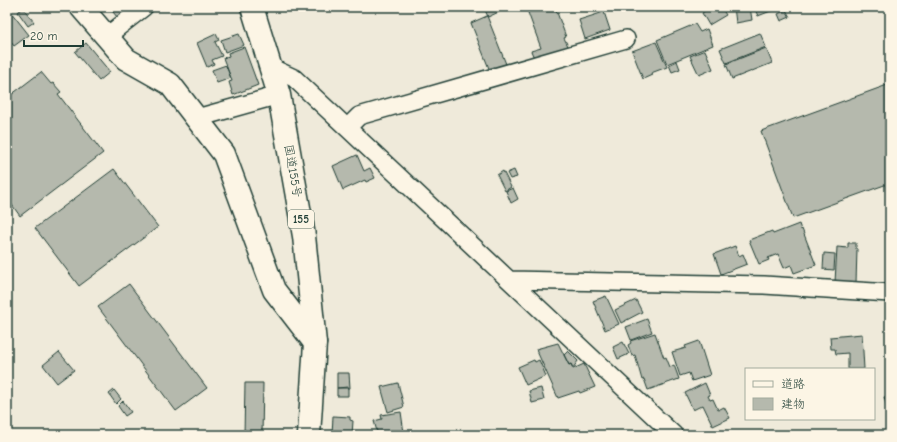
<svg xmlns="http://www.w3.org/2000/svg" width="897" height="442" viewBox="0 0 897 442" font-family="'Comic Neue','Klee One',sans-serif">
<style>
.building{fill:#b5b9ad;stroke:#1f3d34}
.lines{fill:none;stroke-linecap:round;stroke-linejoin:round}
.street-casing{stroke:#1f3d34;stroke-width:20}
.secondary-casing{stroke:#1f3d34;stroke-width:25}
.highway-casing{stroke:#1f3d34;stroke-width:25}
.street{stroke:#fcf5e5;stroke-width:17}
.secondary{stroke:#fcf5e5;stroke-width:22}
.highway{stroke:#fcf5e5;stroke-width:22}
.labels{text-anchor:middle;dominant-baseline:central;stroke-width:4;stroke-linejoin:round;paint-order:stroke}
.shield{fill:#fcf5e5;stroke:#617469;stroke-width:1}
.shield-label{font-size:11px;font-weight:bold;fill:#1f3d34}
.street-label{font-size:12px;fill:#1f3d34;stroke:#fcf5e5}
</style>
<rect width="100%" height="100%" fill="#efeada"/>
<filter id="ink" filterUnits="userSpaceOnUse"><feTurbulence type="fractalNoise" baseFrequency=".025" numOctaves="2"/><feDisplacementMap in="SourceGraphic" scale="8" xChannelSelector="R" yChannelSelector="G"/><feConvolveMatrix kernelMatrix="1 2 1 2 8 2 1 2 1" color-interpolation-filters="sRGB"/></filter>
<g filter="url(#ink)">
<path class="building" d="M 7,7 L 29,35 L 14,46 L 7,37 Z
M 111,7 L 138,7 L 120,21 L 110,8 Z
M 484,7 L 502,7 L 503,10 L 488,17 Z
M 526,7 L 555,7 L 566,37 L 564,38 L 568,46 L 567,46 L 567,48 L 535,60 L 531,51 L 541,48 Z
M 703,7 L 721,7 L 726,15 L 709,25 L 702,13 L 705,11 Z
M 734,7 L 750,7 L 752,20 L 736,23 Z
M 754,7 L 781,7 L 758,16 Z
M 23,8 L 34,22 L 28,26 L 18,12 Z
M 786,10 L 790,17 L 781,21 L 778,14 Z
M 604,12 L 610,30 L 585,39 L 579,20 Z
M 487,16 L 506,64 L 490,71 L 471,23 Z
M 695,24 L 700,32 L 707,29 L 713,45 L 667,64 L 657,40 Z
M 760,33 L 766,47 L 726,63 L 720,49 Z
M 216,34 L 219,40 L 215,42 L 222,56 L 212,60 L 214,64 L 207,67 L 197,43 Z
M 239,34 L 244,45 L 225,52 L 221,40 Z
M 656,42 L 667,67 L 651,73 L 652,75 L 643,79 L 632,51 Z
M 86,43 L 110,72 L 99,81 L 75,52 Z
M 244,47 L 258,85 L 233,95 L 229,82 L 232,81 L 223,58 L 229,56 L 228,53 Z
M 766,48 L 772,63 L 732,79 L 726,64 Z
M 705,50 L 713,69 L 699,75 L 690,56 Z
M 677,61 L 680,69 L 672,72 L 669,65 Z
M 226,65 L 231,78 L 217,83 L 212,70 Z
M 41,72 L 51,84 L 53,83 L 61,92 L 58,94 L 103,153 L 20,216 L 7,198 L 7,98 Z
M 890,84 L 890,183 L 793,218 L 761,131 Z
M 357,155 L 364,171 L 370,168 L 375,178 L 366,182 L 365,180 L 343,190 L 333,166 Z
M 114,169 L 158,227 L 79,286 L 35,228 Z
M 514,170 L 517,177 L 510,179 L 507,173 Z
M 503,171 L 511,187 L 505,191 L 497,175 Z
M 513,188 L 518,199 L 511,203 L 506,191 Z
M 799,224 L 801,230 L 802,229 L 816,265 L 794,273 L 791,265 L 784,268 L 778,254 L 768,258 L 769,260 L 759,264 L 749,240 L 772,231 L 773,234 Z
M 848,243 L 856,243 L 856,249 L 857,249 L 856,283 L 835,282 L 837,247 L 848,248 Z
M 735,246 L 739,256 L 743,254 L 747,264 L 721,274 L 714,254 Z
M 824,253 L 835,254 L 834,270 L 823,269 Z
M 129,284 L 207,388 L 176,411 L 98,307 Z
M 606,296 L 619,324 L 605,330 L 593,301 Z
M 636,300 L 642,312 L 621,323 L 615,310 Z
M 647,319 L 652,332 L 631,340 L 626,327 Z
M 655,333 L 664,358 L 666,357 L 670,367 L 674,365 L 679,379 L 648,390 L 644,379 L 642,380 L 635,355 L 632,356 L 628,345 L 631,343 L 630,341 Z
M 862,334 L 864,369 L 848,369 L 848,353 L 836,354 L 835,349 L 831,349 L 830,337 Z
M 699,341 L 710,375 L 692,381 L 689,373 L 680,376 L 672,352 L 686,348 L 685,346 Z
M 623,342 L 629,354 L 618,359 L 613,347 Z
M 558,343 L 569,365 L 571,364 L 573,369 L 584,364 L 595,387 L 580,393 L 579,391 L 558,398 L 536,349 Z
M 568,351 L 578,361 L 573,368 L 571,364 L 569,365 L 564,355 Z
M 59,352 L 74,370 L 57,383 L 43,365 Z
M 534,360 L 535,362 L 539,360 L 546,376 L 526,385 L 518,367 Z
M 337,373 L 349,373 L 350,388 L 337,388 Z
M 245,383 L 263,383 L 262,435 L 244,435 Z
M 398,383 L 404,407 L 388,412 L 381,387 Z
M 705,383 L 710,395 L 708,396 L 710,400 L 713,399 L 718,410 L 724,407 L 730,418 L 713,426 L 703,405 L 693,410 L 685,393 Z
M 348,387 L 348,396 L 337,396 L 337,388 Z
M 541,388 L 544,400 L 532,403 L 529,391 Z
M 114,390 L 121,399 L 116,404 L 109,394 Z
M 890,396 L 890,406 L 887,407 L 884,397 Z
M 123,401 L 131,412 L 125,416 L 118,406 Z
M 401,412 L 404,433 L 394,435 L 378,435 L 374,421 L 382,419 L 381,415 Z
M 333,416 L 350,417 L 350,420 L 353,421 L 352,435 L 332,435 Z"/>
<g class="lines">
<defs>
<path id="street" d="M 107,36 L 144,7
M 270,67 L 294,78 L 674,435
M 197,118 L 279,95
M 347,128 L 359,116 L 626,39
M 510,280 L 764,285 L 890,293"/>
<path id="secondary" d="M 81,7 L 126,59 L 170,84 L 224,154 L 274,290 L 315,343"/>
<path id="highway" d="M 252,7 L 279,95 L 304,236 L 315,343 L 309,435"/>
</defs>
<use href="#street" class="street-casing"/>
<use href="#secondary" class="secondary-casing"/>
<use href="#highway" class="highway-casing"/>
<use href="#street" class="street"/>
<use href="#secondary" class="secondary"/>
<use href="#highway" class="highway"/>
</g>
</g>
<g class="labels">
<rect class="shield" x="288" y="210" width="26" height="18" rx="3"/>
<g class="shield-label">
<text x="301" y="219">155</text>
</g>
<g class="street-label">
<text transform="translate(293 171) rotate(80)">国道155号</text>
</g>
</g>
<rect width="897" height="442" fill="none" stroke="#fcf5e5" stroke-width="24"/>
<rect x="12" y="12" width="873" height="418" fill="none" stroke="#1f3d34" stroke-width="1.5" filter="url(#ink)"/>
<rect x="745" y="368" width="130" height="52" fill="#fcf5e5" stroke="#a4ab9e"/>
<rect x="753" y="381" width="20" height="6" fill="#fcf5e5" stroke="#a4ab9e"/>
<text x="781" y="388" font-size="12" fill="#1f3d34">道路</text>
<rect x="753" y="398" width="20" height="12" fill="#b5b9ad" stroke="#a4ab9e"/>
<text x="781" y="408" font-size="12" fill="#1f3d34">建物</text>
<path d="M24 40v6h59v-6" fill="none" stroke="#1f3d34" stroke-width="2"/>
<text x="30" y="40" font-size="12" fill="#1f3d34" stroke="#fcf5e5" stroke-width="3" paint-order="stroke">20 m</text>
</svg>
